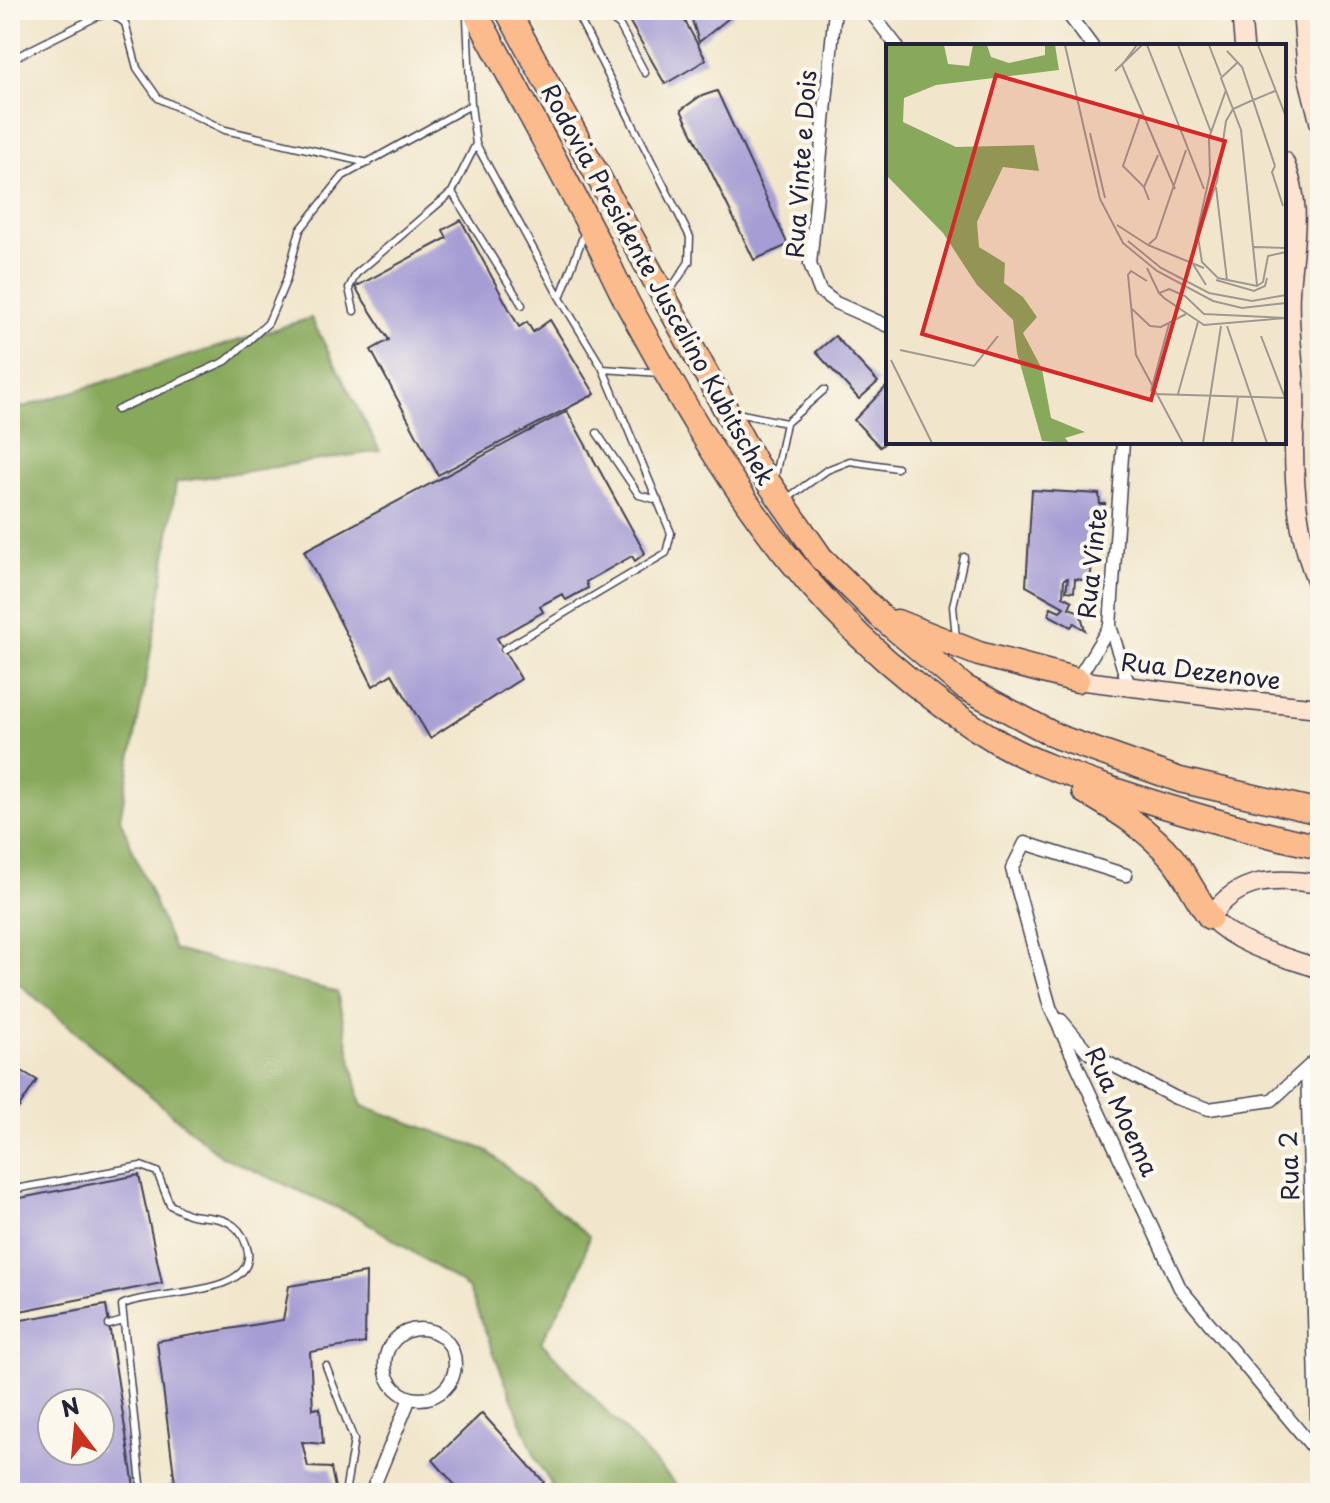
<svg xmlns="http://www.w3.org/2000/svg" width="1330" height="1503" viewBox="0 0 1330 1503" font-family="'Playpen Sans',sans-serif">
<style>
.forest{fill:#88a95c;stroke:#55664c;stroke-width:2}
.building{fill:#a69dd4;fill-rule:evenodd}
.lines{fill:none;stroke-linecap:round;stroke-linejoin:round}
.service-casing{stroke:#413f51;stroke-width:9}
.minor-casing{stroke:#413f51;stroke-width:15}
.secondary-casing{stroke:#413f51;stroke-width:21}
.motorway-casing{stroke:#413f51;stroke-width:27}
.service{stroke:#fff;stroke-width:6}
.minor{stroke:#fff;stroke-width:12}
.secondary{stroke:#fde4d1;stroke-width:18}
.motorway{stroke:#fbbb8c;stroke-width:24}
.labels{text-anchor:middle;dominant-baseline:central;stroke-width:8;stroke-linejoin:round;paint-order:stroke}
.street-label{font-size:24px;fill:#22223b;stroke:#fbf7ec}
.inset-road{fill:none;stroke:#9e9891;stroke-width:2}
.view{fill:#d62828;fill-opacity:0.15;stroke:#d62828;stroke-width:4}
.inset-edge{fill:none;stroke:#22223b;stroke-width:4}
</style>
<rect width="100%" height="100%" fill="#fbf7ec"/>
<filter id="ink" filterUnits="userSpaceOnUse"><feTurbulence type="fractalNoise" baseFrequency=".0125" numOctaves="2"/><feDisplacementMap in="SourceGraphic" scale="16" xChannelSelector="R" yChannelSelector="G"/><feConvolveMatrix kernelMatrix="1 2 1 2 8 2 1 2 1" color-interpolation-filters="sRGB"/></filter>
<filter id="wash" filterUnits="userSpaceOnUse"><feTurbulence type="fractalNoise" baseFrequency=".006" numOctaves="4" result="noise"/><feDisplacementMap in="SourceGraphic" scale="32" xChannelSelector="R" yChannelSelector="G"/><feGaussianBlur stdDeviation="1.8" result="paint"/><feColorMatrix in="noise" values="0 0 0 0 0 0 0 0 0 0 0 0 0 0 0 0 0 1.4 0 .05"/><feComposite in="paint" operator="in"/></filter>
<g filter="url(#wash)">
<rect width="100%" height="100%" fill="#f1e6cb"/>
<path class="forest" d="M 311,318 L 380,451 L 176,482 L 160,600 L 120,819 L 174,950 L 337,992 L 361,1105 L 486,1150 L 589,1236 L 579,1274 L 541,1342 L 684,1493 L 556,1493 L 536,1459 L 468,1288 L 360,1218 L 221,1156 L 10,976 L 10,411 Z"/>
<g id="blocks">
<path class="building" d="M 623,10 L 679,10 L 706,60 L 665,84 Z
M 689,10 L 739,10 L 699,42 Z
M 717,91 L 788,245 L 754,260 L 681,110 L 699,97 Z
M 461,220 L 519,327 L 527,322 L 533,332 L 550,320 L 595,394 L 438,475 L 371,350 L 389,340 L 355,287 L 447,238 L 443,230 Z
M 835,336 L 878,382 L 859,399 L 816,352 Z
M 888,385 L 888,440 L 880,447 L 854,420 Z
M 567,411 L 645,553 L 635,561 L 632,556 L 586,582 L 588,588 L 566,600 L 562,594 L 540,606 L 543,612 L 497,638 L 521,679 L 430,738 L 392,674 L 373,686 L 304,551 Z
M 1032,490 L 1099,494 L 1100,504 L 1105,504 L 1103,510 L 1098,510 L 1090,581 L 1075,579 L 1074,592 L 1066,591 L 1068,578 L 1064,579 L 1063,596 L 1072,601 L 1069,608 L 1080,612 L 1085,630 L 1074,623 L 1071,627 L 1049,615 L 1051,607 L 1060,611 L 1064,607 L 1026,586 Z
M 10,1064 L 37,1080 L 10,1121 Z
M 139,1175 L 162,1283 L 10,1313 L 10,1200 Z
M 366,1273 L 365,1343 L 310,1352 L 313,1409 L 320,1408 L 323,1444 L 302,1442 L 308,1467 L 331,1468 L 336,1493 L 166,1493 L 165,1487 L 175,1483 L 157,1341 L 283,1320 L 289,1286 Z
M 106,1305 L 135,1493 L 10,1493 L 10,1322 ZM 52,1403 L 100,1403 L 100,1451 L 52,1451 Z
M 482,1413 L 544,1482 L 531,1493 L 462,1493 L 433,1460 Z"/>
</g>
</g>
<g filter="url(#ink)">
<use href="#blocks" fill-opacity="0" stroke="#413f51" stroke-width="2"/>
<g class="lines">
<defs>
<path id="service" d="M 467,18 L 471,105 L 476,144 L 560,298 L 603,369 L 671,533 L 666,553 L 504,649
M 10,60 L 96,17 L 111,13 L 125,23 L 137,68 L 158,98 L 225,130 L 368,163
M 645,73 L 620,26 L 602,12 L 580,20 L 690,237 L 689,262 L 669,292
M 476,144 L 452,192 L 522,305
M 560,298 L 584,234
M 354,311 L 349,288 L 356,274 L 452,192
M 603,369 L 660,373
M 117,410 L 226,361 L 268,323 L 286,281 L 300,230 L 343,176 L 471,105
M 737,413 L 786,423 L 824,390
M 597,433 L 639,495 L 658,500
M 775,476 L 786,423
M 785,500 L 827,470 L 850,461 L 897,468
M 956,638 L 953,606 L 964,557
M 10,1190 L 141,1166 L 157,1172 L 170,1205 C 177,1208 185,1214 192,1215 C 207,1218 221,1216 234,1226 C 242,1232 246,1242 248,1252 C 254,1298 148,1290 122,1305 L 142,1493
M 109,1325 L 123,1321
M 326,1366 L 354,1440 L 345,1493"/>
<path id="minor" d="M 835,10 L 810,264 L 820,291 L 836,303 L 888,326
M 869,10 L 897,46
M 1065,10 L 1092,46
M 1110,626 L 1129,686
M 1077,680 L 1110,626 L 1123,442
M 1126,875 L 1025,843 L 1012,869 L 1050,1007 L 1180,1288 L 1320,1456
M 1061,1020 L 1089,1053 L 1176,1098 L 1209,1109 L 1272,1100 L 1320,1056
M 1307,1069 L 1318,1454
M385 1364a35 35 0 1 1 70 0a35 35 0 1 1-70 0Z
M 371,1493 L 410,1398"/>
<path id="secondary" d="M 1241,10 L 1244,46
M 1302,10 L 1307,73 L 1320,125
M 1284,161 C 1305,209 1292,244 1290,293 C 1288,325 1294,358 1295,391 C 1296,409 1294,427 1294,446 C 1294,494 1299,545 1320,589
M 1077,680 L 1229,699 L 1320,708
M 1320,884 C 1275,877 1238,877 1210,917 C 1239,947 1282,956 1320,969"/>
<path id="motorway" d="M 474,10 C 512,80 550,150 587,221 C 602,249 614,278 629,306 C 727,486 821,638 1003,745 C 1037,764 1077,777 1114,790 C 1181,812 1250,832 1320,847
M 507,10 L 755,463 L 821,558 L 880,616 L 964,687 L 1058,737 L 1180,780 L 1320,812
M 897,622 L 979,654 L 1077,680
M 1084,791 C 1118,811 1148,829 1173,859 C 1187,877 1197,899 1210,917"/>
</defs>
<use href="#service" class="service-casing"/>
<use href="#minor" class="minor-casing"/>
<use href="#secondary" class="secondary-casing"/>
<use href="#motorway" class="motorway-casing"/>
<use href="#service" class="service"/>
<use href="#minor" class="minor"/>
<use href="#secondary" class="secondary"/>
<use href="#motorway" class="motorway"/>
</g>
</g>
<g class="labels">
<g class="street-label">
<text transform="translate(800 164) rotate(-86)">Rua Vinte e Dois</text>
<text transform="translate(659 284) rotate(61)">Rodovia Presidente Juscelino Kubitschek</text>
<text transform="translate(1091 563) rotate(-84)">Rua Vinte</text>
<text transform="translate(1201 670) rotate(7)">Rua Dezenove</text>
<text transform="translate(1123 1111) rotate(65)">Rua Moema</text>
<text transform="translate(1288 1166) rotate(-92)">Rua 2</text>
</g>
</g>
<g transform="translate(886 44)">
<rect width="400" height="400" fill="#f1e6cb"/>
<path d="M 0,1 L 58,1 L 62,20 L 83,22 L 87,1 L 101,1 L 105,13 L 123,19 L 159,11 L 159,1 L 169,1 L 173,26 L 50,41 L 18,54 L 17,78 L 70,103 L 148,101 L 153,127 L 117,123 L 91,178 L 93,203 L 119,219 L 118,239 L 137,253 L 151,273 L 137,289 L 156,325 L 165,374 L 199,388 L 179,394 L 183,399 L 156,397 L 131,309 L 127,276 L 91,241 L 57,189 L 0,131 Z" fill="#88a95c"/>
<path class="inset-road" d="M 179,1 L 214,155 L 237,199 L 271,227 L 327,257 L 356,264 L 400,259M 251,1 L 236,21 L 289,145M 261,1 L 318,145M 292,1 L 325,88M 323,1 L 335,32M 372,1 L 400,73M 341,7 L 356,23 L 367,56 L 347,65 L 340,77 L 331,137 L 312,193 L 316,218 L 332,234 L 371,242 L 377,238 L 382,212 L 400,208M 229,27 L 256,1M 389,47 L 367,56 L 389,122M 347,65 L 355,86 L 371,241M 347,65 L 335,34 L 351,19M 255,70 L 237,122 L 258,143 L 263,156M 204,89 L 219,154M 389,122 L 386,128 L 397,162M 258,143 L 272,111M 330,143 L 341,236M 231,181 L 262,201M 242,197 L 275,224 L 323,249 L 366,257 L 400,251M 309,198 L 324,130 L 323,94 L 340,46M 262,201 L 270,194 L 300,106M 262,201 L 318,224M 368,203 L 400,204M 307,220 L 320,241M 261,224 L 273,249M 330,236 L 368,247 L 379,242 L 381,234M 261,237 L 245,227 L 242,231 L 250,311 L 297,399M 283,245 L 299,252 L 318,270 L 400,274 L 318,281 L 278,254 L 273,249 ZM 245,264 L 264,282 L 275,283 L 300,270M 341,282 L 381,399M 375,292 L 399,354M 14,306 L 88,322 L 112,292M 5,316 L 46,399M 265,347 L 283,280M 268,350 L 400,354M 292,350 L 312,278M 317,399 L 335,282M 346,399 L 352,352"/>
<path class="view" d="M 110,31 L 339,97 L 265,356 L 36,290 Z"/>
<rect width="400" height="400" class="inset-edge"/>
</g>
<rect width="1330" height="1503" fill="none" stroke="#fbf7ec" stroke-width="40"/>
<g transform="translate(76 1427) rotate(344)"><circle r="38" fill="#fbf7ec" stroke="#a4a2a5" stroke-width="2"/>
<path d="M0-6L14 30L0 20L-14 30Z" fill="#c8321e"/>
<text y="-12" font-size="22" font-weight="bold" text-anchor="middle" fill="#22223b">N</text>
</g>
</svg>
